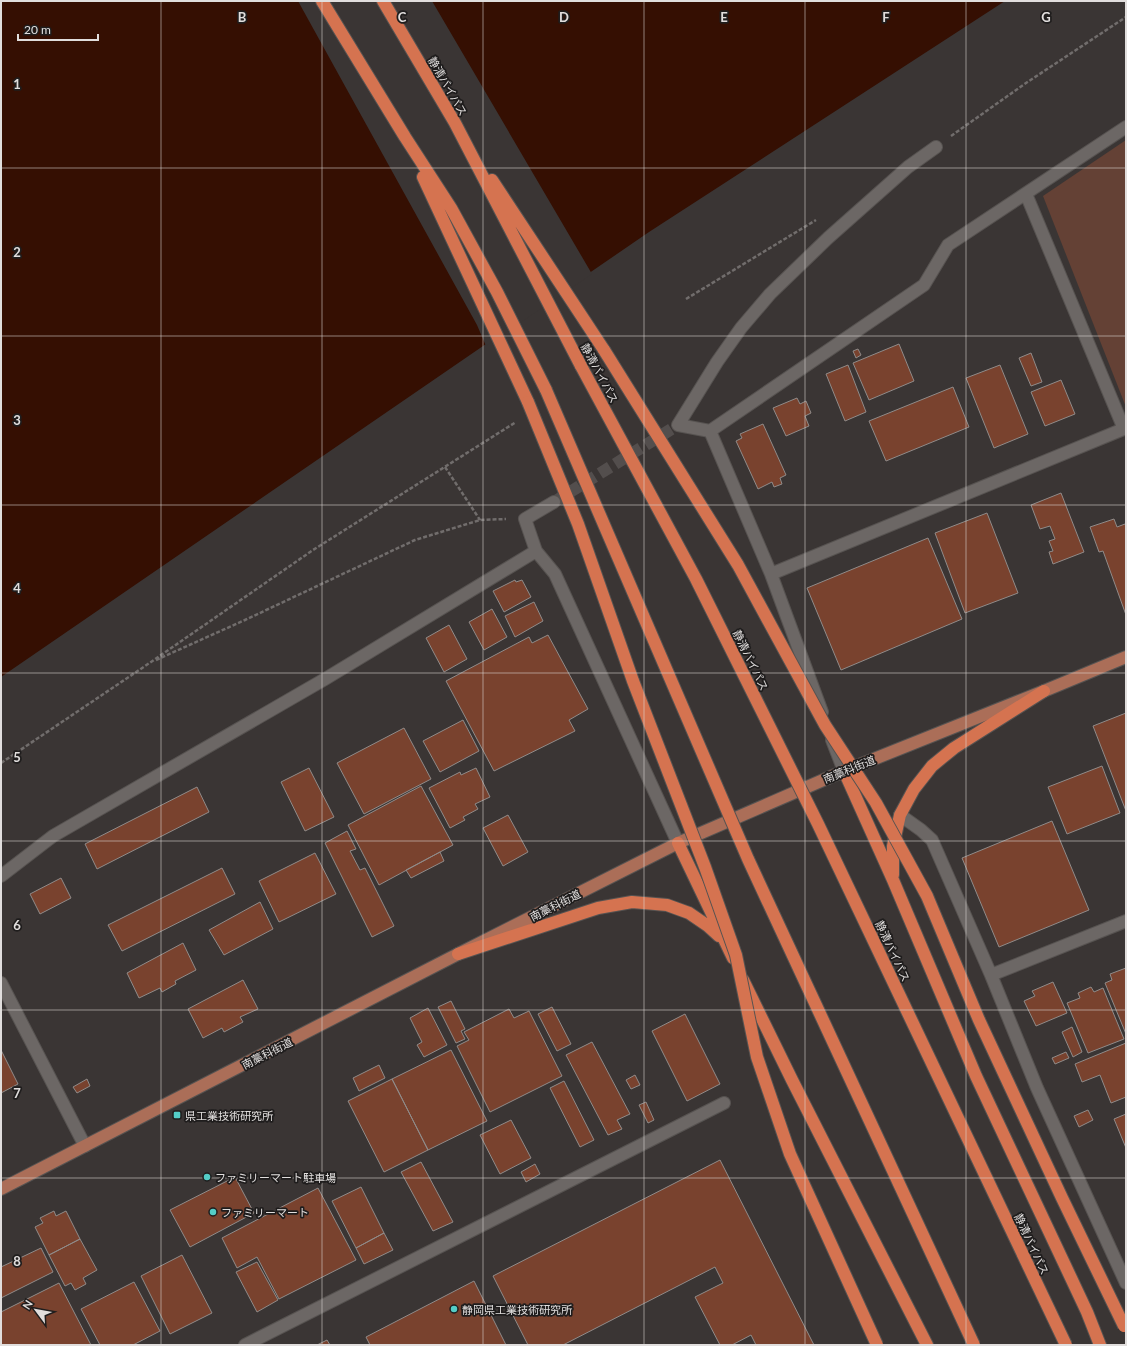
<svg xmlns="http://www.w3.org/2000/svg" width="1127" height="1346" viewBox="0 0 1127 1346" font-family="Lato,'Noto Sans JP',sans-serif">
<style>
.green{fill:#644135}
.water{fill:#350f02}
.pier{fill:#3a3534}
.building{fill:#79422e;stroke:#908b89}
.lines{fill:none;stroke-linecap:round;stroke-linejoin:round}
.minor-tunnel{stroke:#534e4d;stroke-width:12;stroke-dasharray:12 6;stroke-linecap:butt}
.minor-casing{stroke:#575351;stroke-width:14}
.major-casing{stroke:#575351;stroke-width:14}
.highway-casing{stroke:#575351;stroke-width:14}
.path{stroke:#716d6c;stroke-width:2.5;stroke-dasharray:4 2;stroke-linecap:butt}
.minor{stroke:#6c6765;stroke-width:12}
.major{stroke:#ab6e58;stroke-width:12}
.highway{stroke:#d57350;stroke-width:12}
.highway-bridge-casing{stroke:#575351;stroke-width:14;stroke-linecap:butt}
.highway-bridge{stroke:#d57350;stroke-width:12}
.grid{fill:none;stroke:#e1dedd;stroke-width:1;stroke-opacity:0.55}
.poi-dot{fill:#54cdc7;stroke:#1f1d1d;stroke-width:1.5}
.labels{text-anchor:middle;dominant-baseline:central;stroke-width:3.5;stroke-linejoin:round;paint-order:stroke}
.street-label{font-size:11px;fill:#e1dedd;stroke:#1f1d1d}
.poi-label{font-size:11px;fill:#e1dedd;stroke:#1f1d1d;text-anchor:start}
.grid-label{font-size:13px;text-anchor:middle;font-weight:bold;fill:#e1dedd;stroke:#1f1d1d;stroke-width:3.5;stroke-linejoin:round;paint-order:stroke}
</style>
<rect width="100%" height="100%" fill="#3a3534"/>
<path class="green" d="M 1126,140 L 1126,407 L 1043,196 Z"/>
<path class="water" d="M 1,1 L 1005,1 L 649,232 L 1,677 Z"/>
<path class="pier" d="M 298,1 L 432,1 L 592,274 L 486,346 L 477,325 Z"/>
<path class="building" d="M 899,344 L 914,381 L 869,400 L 853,363 Z
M 858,349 L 861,355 L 856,358 L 853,351 Z
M 1031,353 L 1042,382 L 1031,386 L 1019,358 Z
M 848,365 L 866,412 L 845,421 L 826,374 Z
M 1000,365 L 1028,434 L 994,448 L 966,378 Z
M 1061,380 L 1075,414 L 1045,426 L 1031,392 Z
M 953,387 L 969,427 L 886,461 L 869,421 Z
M 797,398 L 800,404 L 806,401 L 811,413 L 805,416 L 809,426 L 786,436 L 773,408 Z
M 763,424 L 786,475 L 780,478 L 782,484 L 774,487 L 772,482 L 758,489 L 736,441 L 742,438 L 740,434 Z
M 1061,493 L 1084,552 L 1053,564 L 1049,552 L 1053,551 L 1049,541 L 1055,539 L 1050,526 L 1040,529 L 1031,505 Z
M 987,513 L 1018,593 L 965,613 L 935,533 Z
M 1114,519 L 1117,527 L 1125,524 L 1126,527 L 1126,615 L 1103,551 L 1099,552 L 1090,527 Z
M 928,538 L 962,619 L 841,670 L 807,588 Z
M 515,580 L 516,582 L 522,580 L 531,597 L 504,612 L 493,591 Z
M 534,602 L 543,621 L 515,637 L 505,616 Z
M 492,609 L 507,637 L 484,650 L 469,622 Z
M 449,625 L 467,659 L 444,672 L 426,638 Z
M 548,635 L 588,709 L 569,720 L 575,731 L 494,771 L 446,681 L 529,637 L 532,643 Z
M 1126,713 L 1126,811 L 1093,726 Z
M 463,720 L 479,751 L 440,772 L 423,741 Z
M 404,728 L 431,779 L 364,814 L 337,763 Z
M 1102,766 L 1120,813 L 1067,834 L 1048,787 Z
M 309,768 L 334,817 L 305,831 L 281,782 Z
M 476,768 L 490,797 L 475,804 L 478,809 L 463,817 L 465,820 L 450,828 L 429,788 L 460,772 L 461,775 Z
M 421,786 L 453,845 L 379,885 L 348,825 Z
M 197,787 L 209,812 L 97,869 L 85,844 Z
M 508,815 L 528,852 L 503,866 L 483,828 Z
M 1052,821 L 1089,910 L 999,947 L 962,858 Z
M 347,831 L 356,849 L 350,851 L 360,870 L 365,868 L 394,926 L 372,937 L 325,843 Z
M 440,852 L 444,861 L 411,878 L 406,870 Z
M 315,853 L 336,894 L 279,922 L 259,881 Z
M 222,868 L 235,894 L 122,951 L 108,925 Z
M 61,878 L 71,898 L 40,914 L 30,894 Z
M 260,902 L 273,929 L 224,955 L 209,930 Z
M 183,943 L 196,970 L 175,981 L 176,984 L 162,992 L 160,988 L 139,998 L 127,973 Z
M 1126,968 L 1126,1034 L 1105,983 L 1112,980 L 1110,974 Z
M 243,980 L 258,1009 L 240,1017 L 243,1022 L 224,1032 L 222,1028 L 203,1038 L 188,1009 Z
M 1053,982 L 1067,1013 L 1036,1026 L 1024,1001 L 1035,996 L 1032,991 Z
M 1091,987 L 1094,992 L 1103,988 L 1124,1039 L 1088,1053 L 1067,1003 L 1080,998 L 1078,993 Z
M 451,1001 L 465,1029 L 461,1031 L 465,1039 L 456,1043 L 438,1007 Z
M 552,1007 L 571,1044 L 557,1051 L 538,1014 Z
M 428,1008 L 447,1045 L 424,1057 L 417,1045 L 422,1042 L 410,1018 Z
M 509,1009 L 514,1018 L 529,1011 L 562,1076 L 490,1112 L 457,1046 L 469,1040 L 464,1032 Z
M 685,1014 L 720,1084 L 687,1101 L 652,1031 Z
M 1072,1027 L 1082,1052 L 1073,1057 L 1062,1032 Z
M 592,1042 L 630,1114 L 617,1120 L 622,1129 L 608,1135 L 566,1055 Z
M 1126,1043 L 1126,1097 L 1111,1103 L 1100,1075 L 1082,1082 L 1075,1064 Z
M 1,1050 L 18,1084 L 1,1093 Z
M 451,1050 L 487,1121 L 428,1150 L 392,1079 Z
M 1066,1052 L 1069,1058 L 1055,1064 L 1052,1058 Z
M 379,1065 L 385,1078 L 359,1091 L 353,1078 Z
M 635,1075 L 640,1085 L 631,1089 L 626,1080 Z
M 87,1079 L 90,1086 L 77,1093 L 73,1087 Z
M 392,1079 L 428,1150 L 384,1172 L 348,1101 Z
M 564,1081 L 594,1140 L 580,1147 L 550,1088 Z
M 646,1102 L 654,1120 L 648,1123 L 639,1105 Z
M 1088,1110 L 1093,1120 L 1079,1127 L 1074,1116 Z
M 1126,1114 L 1126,1148 L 1114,1119 Z
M 511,1120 L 531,1158 L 500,1174 L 480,1135 Z
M 720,1160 L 814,1345 L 756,1345 L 751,1335 L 732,1345 L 720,1345 L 695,1297 L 723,1283 L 715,1267 L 563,1345 L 528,1345 L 493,1276 Z
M 421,1162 L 453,1222 L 433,1231 L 401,1172 Z
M 535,1164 L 540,1174 L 526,1182 L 521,1172 Z
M 235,1177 L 254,1213 L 190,1247 L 170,1210 Z
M 361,1187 L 384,1233 L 356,1248 L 332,1201 Z
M 318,1188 L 356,1260 L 279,1299 L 257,1257 L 237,1268 L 222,1238 Z
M 54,1211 L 56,1216 L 66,1211 L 80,1239 L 49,1255 L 35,1227 L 43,1223 L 40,1218 Z
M 384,1233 L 393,1250 L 364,1264 L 356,1248 Z
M 80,1239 L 97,1270 L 83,1278 L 86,1284 L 75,1290 L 71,1283 L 65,1286 L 49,1255 Z
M 41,1248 L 53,1272 L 1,1298 L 1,1267 Z
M 182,1255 L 212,1313 L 170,1334 L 141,1276 Z
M 257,1262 L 278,1300 L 257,1312 L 236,1272 Z
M 474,1281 L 506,1345 L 370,1345 L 366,1337 Z
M 134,1282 L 160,1331 L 133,1345 L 100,1345 L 81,1309 Z
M 59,1283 L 91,1345 L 1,1345 L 1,1312 Z
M 327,1340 L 330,1345 L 317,1345 Z"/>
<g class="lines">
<path class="minor-tunnel" d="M 554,502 L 678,425"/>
<defs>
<path id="minor" d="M 936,147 L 908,167 L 828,238 L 770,294 L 741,328 L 717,362 L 678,425 L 710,431 L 924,285 L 948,245 L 1126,127
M 1026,194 L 1124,429
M 710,431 L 771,574 L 822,712
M 554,502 L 525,519 L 536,551 L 555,574 L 678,843
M 771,574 L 1126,428
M 832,740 L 844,771
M 900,815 L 921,830 L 932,840 L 991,975 L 1037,1088 L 1126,1283
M 1,876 L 53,836 L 325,679 L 536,551
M 991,975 L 1126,921
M 1,983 L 85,1146
M 245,1345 L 724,1103"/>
<path id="major" d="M 1,1189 L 458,954 L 678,843 L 844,771 L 1044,691 L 1126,657"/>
<path id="highway" d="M 322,1 L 405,137 L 451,208 L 497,292 L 546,390
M 383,1 L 455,123 L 581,366
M 423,177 L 528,402
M 492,180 L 604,350
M 844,771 L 893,880 L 976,1076 L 1087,1312 L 1100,1345
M 678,843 L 733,958
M 893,875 L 893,846 L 900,815 L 914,789 L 932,766 L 954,748 L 1044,691
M 458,954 L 598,908 L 632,902 L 667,905 L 689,913 L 708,926 L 719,936
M 743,980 L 792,1080 L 927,1345"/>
</defs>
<use href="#minor" class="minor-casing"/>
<use href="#major" class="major-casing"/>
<use href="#highway" class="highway-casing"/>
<path class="path" d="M 951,136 L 1026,83 L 1126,17
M 686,299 L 816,220
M 445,467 L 480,520
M 156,660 L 245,620 L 415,540 L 480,520 L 506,519
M 1,763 L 151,662 L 313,550 L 516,422"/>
<use href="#minor" class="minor"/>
<use href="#major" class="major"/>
<use href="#highway" class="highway"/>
<defs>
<path id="highway-bridge" d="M 604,350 L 738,565 L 825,725 L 876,803 L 927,896 L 979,1020 L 1062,1198 L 1124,1326
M 581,366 L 696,579 L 818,824 L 1066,1345
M 546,390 L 748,859 L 974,1345
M 528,402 L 578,524 L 633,681 L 705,867 L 736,955 L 757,1057 L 790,1154 L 877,1345"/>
</defs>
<use href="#highway-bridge" class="highway-bridge-casing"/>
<use href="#highway-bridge" class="highway-bridge"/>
</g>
<path class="grid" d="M 161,1 L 161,1345M 322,1 L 322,1345M 483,1 L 483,1345M 644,1 L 644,1345M 805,1 L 805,1345M 966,1 L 966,1345M 1,168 L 1126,168M 1,336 L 1126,336M 1,505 L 1126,505M 1,673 L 1126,673M 1,841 L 1126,841M 1,1010 L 1126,1010M 1,1178 L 1126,1178"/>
<g class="poi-dot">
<rect x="173" y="1111" width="8" height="8" rx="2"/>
<circle cx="207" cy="1177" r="4"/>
<circle cx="213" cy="1212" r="4"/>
<circle cx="454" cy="1309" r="4"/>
</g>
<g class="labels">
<g class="street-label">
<text transform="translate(448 86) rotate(60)">静清バイパス</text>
<text transform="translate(600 373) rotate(62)">静清バイパス</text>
<text transform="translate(751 660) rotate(64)">静清バイパス</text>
<text transform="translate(849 769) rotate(-22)">南藁科街道</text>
<text transform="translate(555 905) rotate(-27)">南藁科街道</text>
<text transform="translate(893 951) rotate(65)">静清バイパス</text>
<text transform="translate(267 1053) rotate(-27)">南藁科街道</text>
<text transform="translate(1032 1244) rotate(65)">静清バイパス</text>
</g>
<g class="poi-label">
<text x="185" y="1115">県工業技術研究所</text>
<text x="215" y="1177">ファミリーマート駐車場</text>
<text x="221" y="1212">ファミリーマート</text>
<text x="462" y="1309">静岡県工業技術研究所</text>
</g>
</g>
<g class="grid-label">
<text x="242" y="22">B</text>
<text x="402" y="22">C</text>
<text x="564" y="22">D</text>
<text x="724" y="22">E</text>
<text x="886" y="22">F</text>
<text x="1046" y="22">G</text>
<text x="17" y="89">1</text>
<text x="17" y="257">2</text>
<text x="17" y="425">3</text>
<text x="17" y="593">4</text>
<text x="17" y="762">5</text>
<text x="17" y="930">6</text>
<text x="17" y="1098">7</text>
<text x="17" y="1266">8</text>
</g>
<rect width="1127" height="1346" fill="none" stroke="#e1dedd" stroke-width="4"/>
<g transform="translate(36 1310) rotate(302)" stroke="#1f1d1d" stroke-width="3" paint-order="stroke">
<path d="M0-3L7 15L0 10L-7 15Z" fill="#e1dedd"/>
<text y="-6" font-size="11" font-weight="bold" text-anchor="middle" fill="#e1dedd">N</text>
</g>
<path d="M18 34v6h80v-6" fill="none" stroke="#e1dedd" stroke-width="2"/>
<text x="24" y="34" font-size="12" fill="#e1dedd" stroke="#1f1d1d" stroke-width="3" paint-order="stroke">20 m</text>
</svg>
